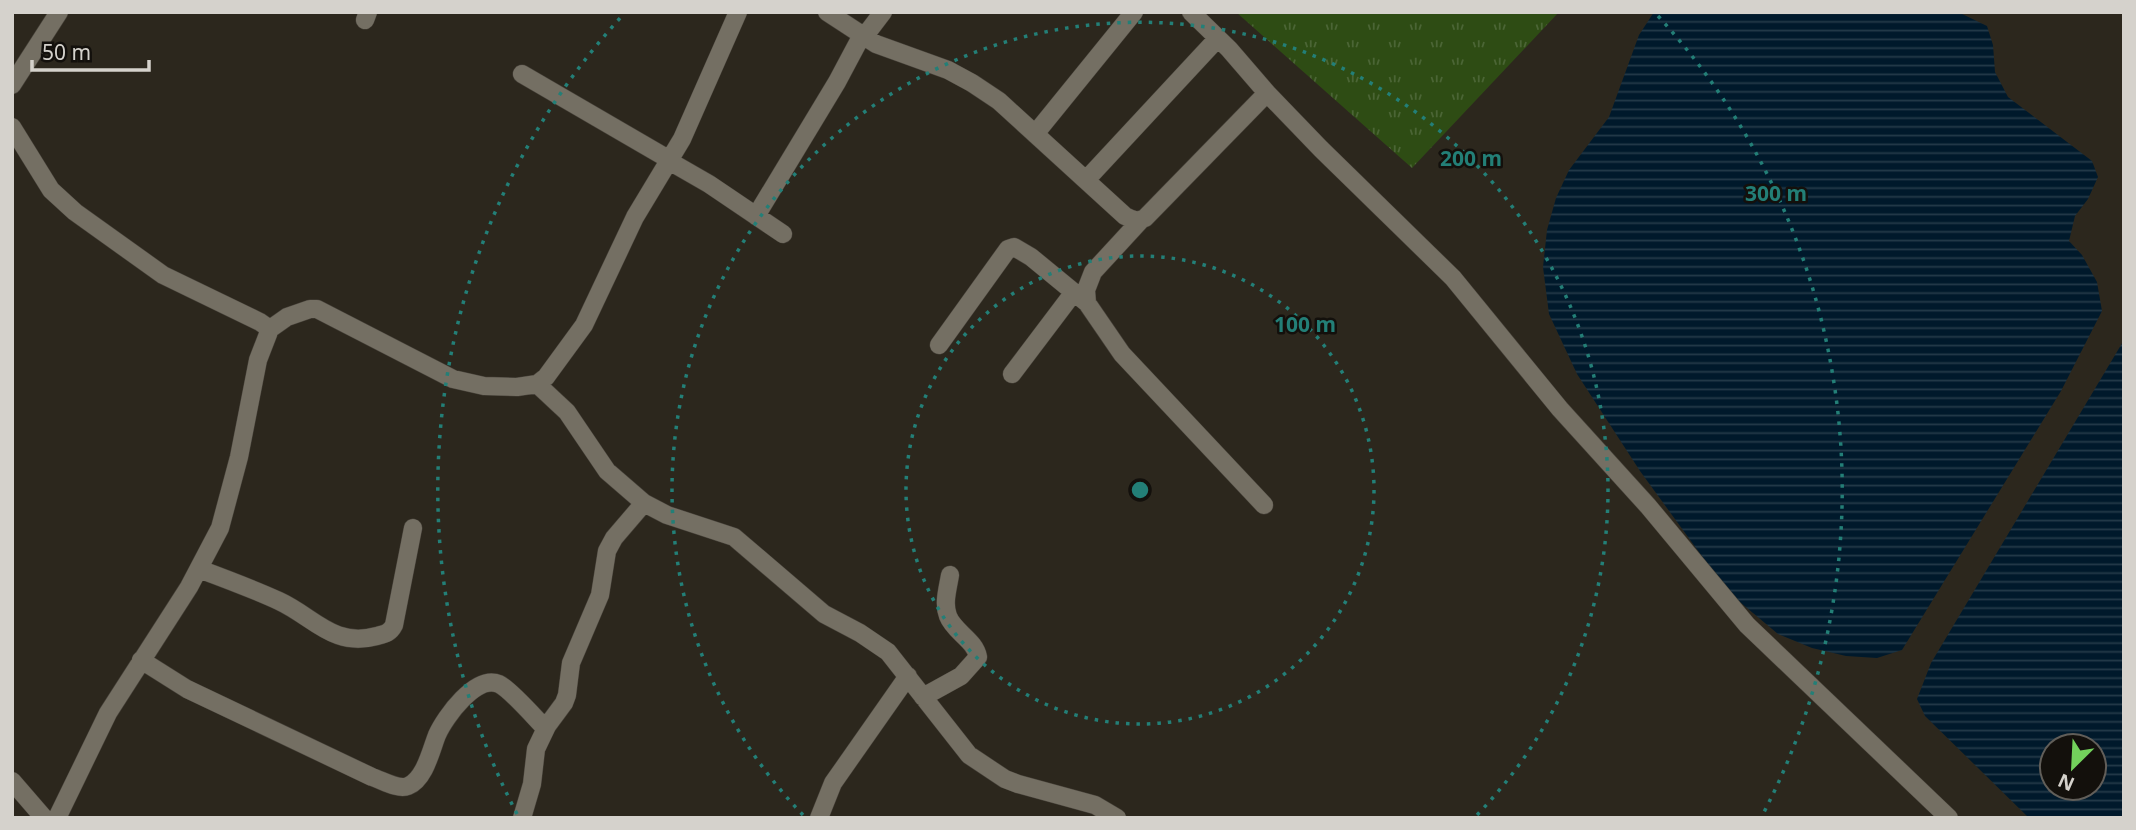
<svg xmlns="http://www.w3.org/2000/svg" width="2136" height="830" viewBox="0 0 2136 830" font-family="'Noto Sans',sans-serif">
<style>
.park{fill:url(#park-tufts)}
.water{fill:url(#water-rules);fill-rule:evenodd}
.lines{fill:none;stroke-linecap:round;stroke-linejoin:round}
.street-casing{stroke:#47423a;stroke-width:19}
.street{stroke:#746f63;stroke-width:18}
.ring{fill:none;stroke:#237f77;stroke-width:3.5;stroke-dasharray:3.5 7}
.centre{fill:#237f77;stroke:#13100c;stroke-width:3.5}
.ring-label{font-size:21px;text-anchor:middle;font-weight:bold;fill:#237f77;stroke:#13100c;stroke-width:5;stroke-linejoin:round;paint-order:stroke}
</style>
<defs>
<pattern id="park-tufts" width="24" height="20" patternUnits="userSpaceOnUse" patternTransform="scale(1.75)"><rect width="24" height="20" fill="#2e4c14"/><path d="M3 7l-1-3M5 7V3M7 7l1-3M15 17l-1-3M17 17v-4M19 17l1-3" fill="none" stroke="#4b6535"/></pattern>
<pattern id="water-rules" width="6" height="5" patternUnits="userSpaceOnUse" patternTransform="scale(1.75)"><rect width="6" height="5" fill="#00192b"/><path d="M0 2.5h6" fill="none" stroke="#243a49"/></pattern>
</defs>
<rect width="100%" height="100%" fill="#2c271d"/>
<path class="park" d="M 1236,12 L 1559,12 L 1412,168 Z"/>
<path class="water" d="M 1654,12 L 1958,12 L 1987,26 L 1993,45 L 1995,72 L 2008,97 L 2092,161 L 2098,177 L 2088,199 L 2075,216 L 2069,241 L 2082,255 L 2097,282 L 2102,311 L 2061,391 L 1902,650 L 1877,658 L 1846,656 L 1812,648 L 1778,634 L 1728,592 L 1640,471 L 1577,374 L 1549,314 L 1543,267 L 1547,230 L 1556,198 L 1569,170 L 1609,117 L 1639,35 Z
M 2124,340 L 2124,818 L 2029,818 L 1925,716 L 1917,699 L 1931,663 ZM 2052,746 L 2094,746 L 2094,788 L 2052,788 Z"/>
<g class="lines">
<defs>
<path id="street" d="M 827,12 L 876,44 L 948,70 L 972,83 L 999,101 L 1125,216 C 1133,220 1137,222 1145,218 L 1267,93
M 1191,12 L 1229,49 L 1267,93 L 1321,149 L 1453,278 L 1560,409 L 1648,506 L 1747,625 L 1949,818
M 365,20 L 368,12
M 864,37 L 883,12
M 522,74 L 670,160
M 12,85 L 59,12
M 12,127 L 51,190 L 75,212 L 163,275 L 260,322 L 270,329
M 1035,134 L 1134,12
M 669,161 L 709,184 L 783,234
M 1086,180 L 1218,38
M 756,216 L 837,82 L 862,35
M 1140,221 L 1093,272 L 1086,290 L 1087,303 L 1122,354 L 1264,505
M 939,345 L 1008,249 L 1014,247 L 1031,257 L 1087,303
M 1012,374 L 1074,292
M 537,384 L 567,412 L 607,471 L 644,503 L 667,515 L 734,537 L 824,614 L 860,633 L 888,652 L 969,755 L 1005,779 L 1018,784 L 1095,805 L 1117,818
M 199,569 C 226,579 253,589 279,601 C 314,617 333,648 377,636 C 385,634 390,633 394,625 L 413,528
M 141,660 L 187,689 L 372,777 C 382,780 398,790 408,786 C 425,779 431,750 437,735 C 445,717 476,674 499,684 C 510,689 535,718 545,728
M 923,697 L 961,676 L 978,657 C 975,640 954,632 948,616 C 943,603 948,588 950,575
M 12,781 L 44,818
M 57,818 L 108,713 L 189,587 L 220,528 L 239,457 L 258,360 L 270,329 L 287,317 L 310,309 L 317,309 L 453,379 L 484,386 L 517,387 L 537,384 L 546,377 L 584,325 L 635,217 L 682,139 L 738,12
M 522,818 L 532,784 L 536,749 L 547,726 L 564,703 L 567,695 L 571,663 L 600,595 L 607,551 L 614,538 L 644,503
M 819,818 L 833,783 L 908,676"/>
</defs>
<use href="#street" class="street-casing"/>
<use href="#street" class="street"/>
</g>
<g class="ring">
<circle cx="1140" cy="490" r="234"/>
<path d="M803 815A468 468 0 1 1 1477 815"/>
<path d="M517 814A702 702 0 0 1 622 16M1658 16A702 702 0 0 1 1763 814"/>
</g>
<circle cx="1140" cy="490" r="10" class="centre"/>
<g class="ring-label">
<text x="1471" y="166">200 m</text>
<text x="1776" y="201">300 m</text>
<text x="1305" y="332">100 m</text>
</g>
<rect width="2136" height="830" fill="none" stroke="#d5d2cc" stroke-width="28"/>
<g transform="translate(2073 767) rotate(204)"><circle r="33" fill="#13100c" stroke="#615e59" stroke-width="2"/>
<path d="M0-5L12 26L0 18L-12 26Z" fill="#73d25c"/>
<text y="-10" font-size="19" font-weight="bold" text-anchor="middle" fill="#d5d2cc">N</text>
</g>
<path d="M32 60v10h117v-10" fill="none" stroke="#d5d2cc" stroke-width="3.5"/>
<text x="42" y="60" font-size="21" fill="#d5d2cc" stroke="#13100c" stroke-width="5" paint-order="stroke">50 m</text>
</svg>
